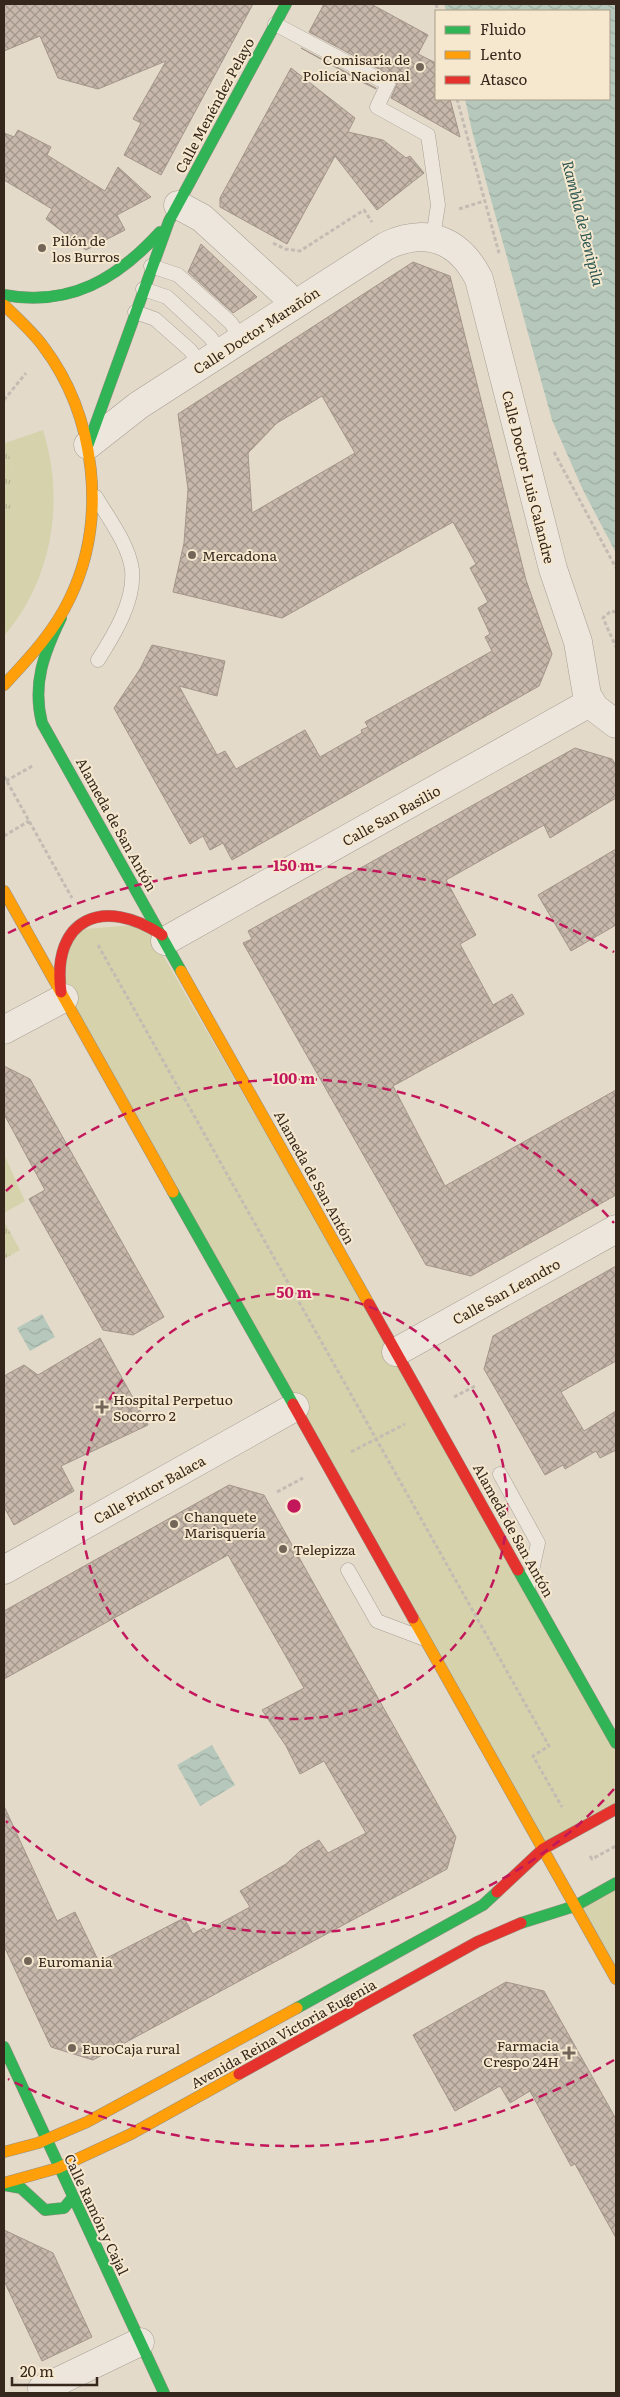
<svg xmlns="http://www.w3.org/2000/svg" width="620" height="2397" viewBox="0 0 620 2397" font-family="Literata,serif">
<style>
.green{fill:#d5d2ac}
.park{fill:url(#park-tufts)}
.water{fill:url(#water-waves)}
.building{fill:url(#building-cross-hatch);stroke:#a3958a;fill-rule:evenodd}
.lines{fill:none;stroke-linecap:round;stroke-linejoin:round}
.lane-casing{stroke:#a99f94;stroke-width:15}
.street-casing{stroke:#a99f94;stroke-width:29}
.fast-casing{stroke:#988f84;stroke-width:12}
.slow-casing{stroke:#988f84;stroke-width:12}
.jam-casing{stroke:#988f84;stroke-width:12}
.path{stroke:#c4bcb3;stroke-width:3;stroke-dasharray:4 2.5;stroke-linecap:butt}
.lane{stroke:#ece6dc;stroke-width:14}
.street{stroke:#ece6dc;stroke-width:28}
.fast{stroke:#30b455;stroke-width:11}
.slow{stroke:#ff9f0a;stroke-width:11}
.jam{stroke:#e5322d;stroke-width:11}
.ring{fill:none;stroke:#c2185b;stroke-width:2.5;stroke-dasharray:9 6}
.poi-dot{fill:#736659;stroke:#f5e8cf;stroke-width:2}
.labels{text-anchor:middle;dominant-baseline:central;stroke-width:4;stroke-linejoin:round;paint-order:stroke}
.poi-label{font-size:14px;fill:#36271c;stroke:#f5e8cf;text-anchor:start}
.street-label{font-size:14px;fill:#36271c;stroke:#f5e8cf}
.water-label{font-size:15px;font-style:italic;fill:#2b5651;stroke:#f5e8cf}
.centre{fill:#c2185b;stroke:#f5e8cf;stroke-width:2.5}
.ring-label{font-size:15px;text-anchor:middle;font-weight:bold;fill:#c2185b;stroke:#f5e8cf;stroke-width:4;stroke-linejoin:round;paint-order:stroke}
</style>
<defs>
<pattern id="park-tufts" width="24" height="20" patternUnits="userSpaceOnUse" patternTransform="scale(1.25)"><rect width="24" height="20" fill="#d5d2ac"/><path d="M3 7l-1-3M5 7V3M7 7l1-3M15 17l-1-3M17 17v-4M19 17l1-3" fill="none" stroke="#b7b493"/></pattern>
<pattern id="water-waves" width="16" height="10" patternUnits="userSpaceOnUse" patternTransform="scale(1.25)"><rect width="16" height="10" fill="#b6c8bb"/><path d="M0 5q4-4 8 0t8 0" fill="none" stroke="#9daca0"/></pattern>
<pattern id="building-cross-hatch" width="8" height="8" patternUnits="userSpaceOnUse" patternTransform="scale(1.25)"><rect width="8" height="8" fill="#c7b8ab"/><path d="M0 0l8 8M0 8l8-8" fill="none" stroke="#a2968a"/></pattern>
</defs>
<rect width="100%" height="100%" fill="#e4daca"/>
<path class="green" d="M 43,430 C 65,500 53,579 4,636 L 4,522 L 14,515 C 15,491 15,466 5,443 Z
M 145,924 L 616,1742 L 616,1809 L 543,1849 L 60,984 L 74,930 Z
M 4,1154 L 25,1201 L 4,1213 Z
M 616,1883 L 616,1979 L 575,1906 Z"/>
<path class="park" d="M 4,440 C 14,463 16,489 14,515 L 4,522 Z
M 4,1221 L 20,1250 L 4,1259 Z"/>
<path class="water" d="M 444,4 L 616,4 L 616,553 L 583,490 L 552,420 L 472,131 L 465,99 L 609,99 L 609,11 L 446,11 Z
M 42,1314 L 55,1337 L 30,1351 L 17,1328 Z
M 212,1745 L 235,1785 L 200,1806 L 177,1765 Z"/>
<path class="building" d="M 4,4 L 253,4 L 161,175 L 124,155 L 141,123 L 133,119 L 166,61 L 98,89 L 58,78 L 40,36 L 4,51 Z
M 324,4 L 371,4 L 428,35 L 418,54 L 436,63 L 436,99 L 450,99 L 460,137 L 391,98 L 397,84 L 392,76 L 309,32 Z
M 301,48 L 376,88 L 376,89 L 362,82 Z
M 291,68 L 355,118 L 348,132 L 383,140 L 406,158 L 410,156 L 424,173 L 377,210 L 335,156 L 287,244 L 220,207 L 220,198 Z
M 18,130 L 51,147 L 47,155 L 105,191 L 118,167 L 151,197 L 117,215 L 125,230 L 86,250 L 46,219 L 52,209 L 4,180 L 4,133 L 14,137 Z
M 201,244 L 257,297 L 233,313 L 188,272 Z
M 413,262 L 450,276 L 526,580 L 552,654 L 539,686 L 232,860 L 223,843 L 210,850 L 203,836 L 190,844 L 114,708 L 140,669 L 152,645 L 225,661 L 217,696 L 179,686 L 217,755 L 225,751 L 236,769 L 305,730 L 320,757 L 362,733 L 361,730 L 368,727 L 365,722 L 492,651 L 485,637 L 490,634 L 478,608 L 488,602 L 470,568 L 476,564 L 453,522 L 282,618 L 173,592 L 184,543 L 188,489 L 178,414 ZM 322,396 L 355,453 L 252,513 L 248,453 L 277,423 Z
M 575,748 L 612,759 L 616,765 L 616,798 L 550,838 L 544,825 L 446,880 L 476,935 L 460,944 L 493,1005 L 512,994 L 524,1014 L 393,1086 L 445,1186 L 616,1090 L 616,1195 L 471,1276 L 426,1265 L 243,943 L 252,939 L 248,931 Z
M 616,849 L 616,925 L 571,951 L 538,895 Z
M 4,1066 L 30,1079 L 164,1317 L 133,1335 L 103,1330 L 29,1199 L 45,1190 L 4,1114 Z
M 616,1266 L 616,1361 L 561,1392 L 584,1431 L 616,1411 L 616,1450 L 600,1458 L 596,1451 L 565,1469 L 563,1465 L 545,1475 L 484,1369 L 493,1336 Z
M 100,1338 L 148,1425 L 61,1466 L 74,1491 L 14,1525 L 4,1507 L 4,1376 L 24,1365 L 38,1375 Z
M 229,1485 L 264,1495 L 456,1837 L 447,1869 L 93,2060 L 51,2047 L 4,1946 L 4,1806 L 57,1921 L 75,1912 L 99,1962 L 184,1918 L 193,1934 L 204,1928 L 206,1931 L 250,1907 L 240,1891 L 286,1864 L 300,1851 L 319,1840 L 328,1853 L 366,1833 L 324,1761 L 300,1774 L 286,1746 L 262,1710 L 304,1688 L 228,1555 L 4,1679 L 4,1611 Z
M 506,1982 L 544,1991 L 616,2119 L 616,2238 L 575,2164 L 571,2166 L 530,2091 L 510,2103 L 500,2086 L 455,2111 L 413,2035 Z
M 4,2230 L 53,2253 L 92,2337 L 42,2361 L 4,2281 Z"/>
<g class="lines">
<defs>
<path id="lane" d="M 275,24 L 388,84 L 377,107 L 428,135 L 438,205 L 433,237
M 151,266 L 178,275 L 231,323 L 241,339
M 143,289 L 167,297 L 210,337 L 221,352
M 135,312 L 155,319 L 190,350 L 201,365
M 96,497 C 109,519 129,545 132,570 C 135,601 114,635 98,660
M 500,1474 L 538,1543 L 529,1584
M 348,1570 L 377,1621 L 422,1638"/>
<path id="street" d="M 178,205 L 202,218 L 285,294 L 292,306
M 88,445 L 139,405 L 386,246 C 426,227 459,239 479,279 L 553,569 L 578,642 L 587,695 L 595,708 L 616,724
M 165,941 L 591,702
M 4,1030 L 64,998
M 396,1352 L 616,1229
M 4,1570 L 295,1407
M 42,2389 L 140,2342"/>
<path id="fast" d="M 4,295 C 70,307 117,279 160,232
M 88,445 L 169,221 L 286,4
M 61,618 C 44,653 32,684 42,723 L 181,971
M 173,1192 L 293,1404
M 518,1570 L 616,1743
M 521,1923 L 575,1906 L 616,1883
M 297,2008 L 483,1905 L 497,1892
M 4,2047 L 164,2393
M 4,2185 L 21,2188 L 45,2210 L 64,2208 L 73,2197"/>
<path id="slow" d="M 4,305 C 17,318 32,331 43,346 C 96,416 108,519 70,598 C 54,632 29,658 4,685
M 4,891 L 173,1192
M 181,971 L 369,1304
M 413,1618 L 616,1979
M 4,2152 L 38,2143 L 87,2122 L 297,2008
M 4,2183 L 58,2168 L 131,2134 L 239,2074"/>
<path id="jam" d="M 61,992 C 51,918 104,896 162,935
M 369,1304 L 518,1570
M 293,1404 L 413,1618
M 497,1892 L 543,1849 L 616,1809
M 239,2074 L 477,1942 L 521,1923"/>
</defs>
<use href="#lane" class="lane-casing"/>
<use href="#street" class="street-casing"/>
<use href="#fast" class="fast-casing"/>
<use href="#slow" class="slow-casing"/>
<use href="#jam" class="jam-casing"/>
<path class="path" d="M 436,4 L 438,11
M 457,99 L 499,253
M 459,209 L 484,201
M 273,243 L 285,249 L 300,251 L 364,210 L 372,222
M 4,400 L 26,373
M 554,452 L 616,568
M 616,612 L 611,611 L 603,618 L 616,647
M 4,776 L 72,898
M 6,781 L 34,765
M 4,836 L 29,821
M 98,945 L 549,1746 L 533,1756 L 562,1807
M 454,1397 L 477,1385
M 351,1452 L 405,1424
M 277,1492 L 303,1478
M 590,1856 L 592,1859 L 616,1846"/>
<use href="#lane" class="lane"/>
<use href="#street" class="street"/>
<use href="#fast" class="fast"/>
<use href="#slow" class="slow"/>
<use href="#jam" class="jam"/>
</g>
<g class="ring">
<circle cx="294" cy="1506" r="213"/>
<path d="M614 1789A427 427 0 0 1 6 1821M6 1191A427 427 0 0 1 614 1223"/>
<path d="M614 2060A640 640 0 0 1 8 2079M8 933A640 640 0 0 1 614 952"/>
</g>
<g class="poi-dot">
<circle cx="420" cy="67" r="5"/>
<circle cx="42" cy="248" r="5"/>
<circle cx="192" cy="555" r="5"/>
<path d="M99.5 1399.5h5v5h5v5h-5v5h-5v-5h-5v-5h5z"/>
<circle cx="174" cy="1524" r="5"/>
<circle cx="283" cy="1549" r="5"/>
<circle cx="28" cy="1961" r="5"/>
<circle cx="72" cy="2048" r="5"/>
<path d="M566.5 2045.5h5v5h5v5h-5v5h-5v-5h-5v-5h5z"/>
</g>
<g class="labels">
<g class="poi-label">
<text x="410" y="59" text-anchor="end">Comisaría de<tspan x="410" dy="16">Policía Nacional</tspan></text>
<text x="52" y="240">Pilón de<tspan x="52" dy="16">los Burros</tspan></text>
<text x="202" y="555">Mercadona</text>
<text x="113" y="1399">Hospital Perpetuo<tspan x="113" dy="16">Socorro 2</tspan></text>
<text x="184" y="1516">Chanquete<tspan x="184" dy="16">Marisquería</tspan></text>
<text x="293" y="1549">Telepizza</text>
<text x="38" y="1961">Euromania</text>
<text x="559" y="2045" text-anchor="end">Farmacia<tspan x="559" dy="16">Crespo 24H</tspan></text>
<text x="82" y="2048">EuroCaja rural</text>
</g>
<g class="street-label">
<text transform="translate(214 105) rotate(-62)">Calle Menéndez Pelayo</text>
<text transform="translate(256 330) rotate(-33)">Calle Doctor Marañón</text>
<text transform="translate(529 477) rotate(76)">Calle Doctor Luis Calandre</text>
<text transform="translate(391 815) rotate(-29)">Calle San Basilio</text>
<text transform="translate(117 824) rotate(61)">Alameda de San Antón</text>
<text transform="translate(315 1177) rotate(61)">Alameda de San Antón</text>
<text transform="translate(506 1291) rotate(-29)">Calle San Leandro</text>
<text transform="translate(149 1489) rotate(-29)">Calle Pintor Balaca</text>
<text transform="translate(514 1530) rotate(61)">Alameda de San Antón</text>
<text transform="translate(283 2033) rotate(-29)">Avenida Reina Victoria Eugenia</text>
<text transform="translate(97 2214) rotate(65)">Calle Ramón y Cajal</text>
</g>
<g class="water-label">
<text transform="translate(584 223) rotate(76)">Rambla de Benipila</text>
</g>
</g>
<circle cx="294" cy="1506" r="8" class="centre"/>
<g class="ring-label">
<text x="294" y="871">150 m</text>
<text x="294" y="1084">100 m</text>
<text x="294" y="1298">50 m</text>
</g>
<rect width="620" height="2397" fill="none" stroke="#36271c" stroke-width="10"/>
<rect x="435" y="10" width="175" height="90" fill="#f5e8cf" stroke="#a99b87"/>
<rect x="445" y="26" width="25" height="8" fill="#30b455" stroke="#a99b87"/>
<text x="480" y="35" font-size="15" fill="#36271c">Fluido</text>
<rect x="445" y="51" width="25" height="8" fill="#ff9f0a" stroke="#a99b87"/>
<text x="480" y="60" font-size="15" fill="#36271c">Lento</text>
<rect x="445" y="76" width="25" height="8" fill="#e5322d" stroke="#a99b87"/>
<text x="480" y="85" font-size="15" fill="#36271c">Atasco</text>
<path d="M12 2377v8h85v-8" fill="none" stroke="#36271c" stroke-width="2.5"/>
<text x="20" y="2377" font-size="15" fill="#36271c" stroke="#f5e8cf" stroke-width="4" paint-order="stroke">20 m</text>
</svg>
